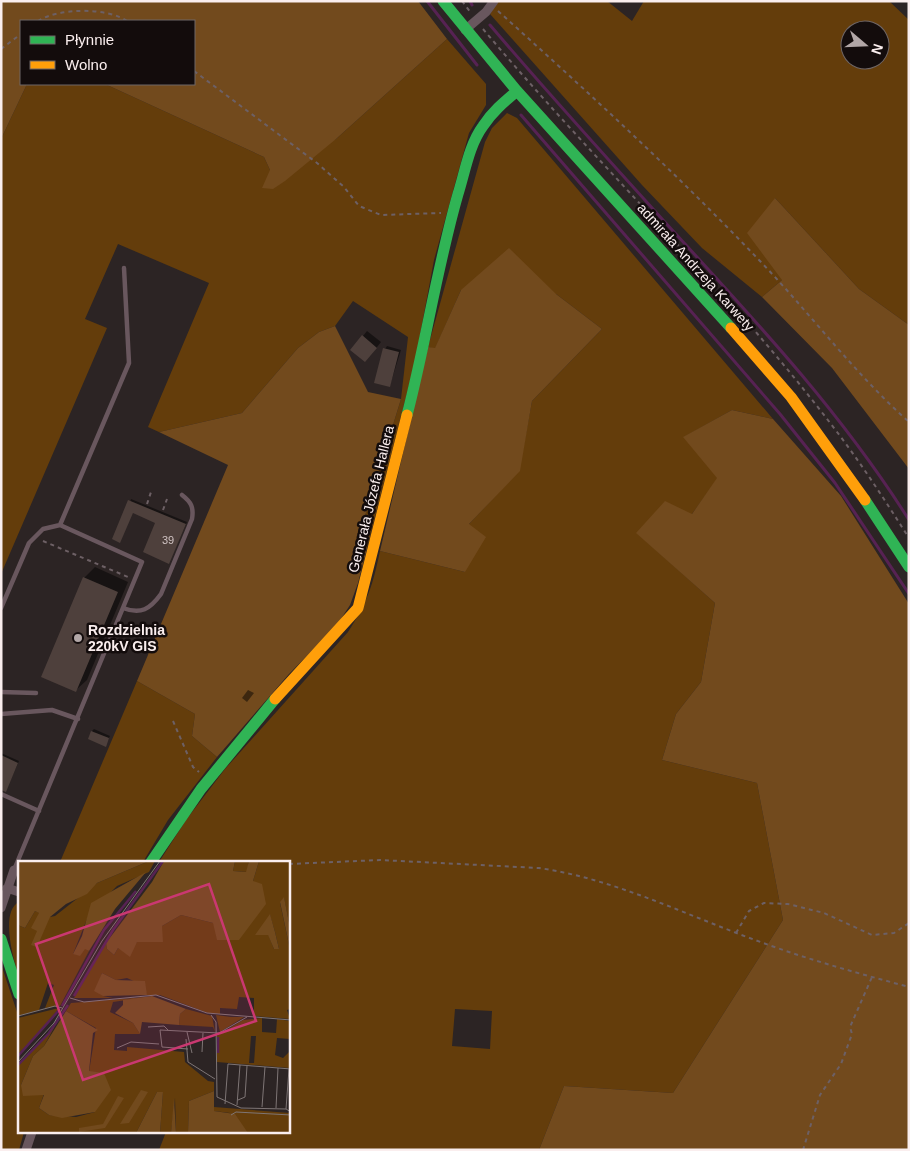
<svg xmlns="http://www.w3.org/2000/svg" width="910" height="1151" viewBox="0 0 910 1151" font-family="Helvetica,sans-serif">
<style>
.green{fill:#643d0b;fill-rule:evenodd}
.forest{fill:#724a1d}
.shadow{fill:#0007}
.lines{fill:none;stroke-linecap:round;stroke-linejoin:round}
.stream{stroke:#572253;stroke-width:3}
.building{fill:#4e403c}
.path{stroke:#6d6065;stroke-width:2;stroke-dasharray:4 4;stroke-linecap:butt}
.lane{stroke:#69575e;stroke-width:4.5}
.street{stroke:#69575e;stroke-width:9}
.fast{stroke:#30b455;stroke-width:11}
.slow{stroke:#ff9f0a;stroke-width:11}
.poi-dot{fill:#b2a7a7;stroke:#130c0c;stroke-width:2}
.labels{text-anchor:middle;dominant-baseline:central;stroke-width:5;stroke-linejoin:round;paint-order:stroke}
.number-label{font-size:11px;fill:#cfc2c2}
.street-label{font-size:14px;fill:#faeeee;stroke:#130c0c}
.poi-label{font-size:14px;font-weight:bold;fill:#faeeee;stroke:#130c0c;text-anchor:start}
.inset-river{fill:none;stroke:#572253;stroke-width:2.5}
.inset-road{fill:none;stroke:#7e7575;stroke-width:1}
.view{fill:#ca3871;fill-opacity:0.15;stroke:#ca3871;stroke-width:2.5}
.inset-edge{fill:none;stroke:#faeeee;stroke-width:2.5}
</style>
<rect width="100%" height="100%" fill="#2c2424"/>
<path class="green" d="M 498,1 L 607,1 L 632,21 L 644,1 L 889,1 L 909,20 L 909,325 L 859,289 L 775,198 L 782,280 L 762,297 L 702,248 L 642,185 L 490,14 ZM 850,30 L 880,30 L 880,60 L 850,60 Z
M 447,39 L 486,84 L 486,105 L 469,133 L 434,260 L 415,362 L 367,548 L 356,545 L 401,399 L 408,337 L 353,301 L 335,326 L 319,332 L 298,348 L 242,413 L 159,432 L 148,427 L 209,283 L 118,244 L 85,319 L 107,328 L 1,574 L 1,139 L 27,84 L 105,84 L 264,157 L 270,170 L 336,139 Z
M 507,113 L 517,118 L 773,419 L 732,410 L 684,437 L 718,478 L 692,514 L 637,533 L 715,603 L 701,682 L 676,714 L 662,760 L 757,783 L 783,920 L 673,1093 L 564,1086 L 539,1150 L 159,1150 L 166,1132 L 289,1132 L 289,862 L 159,862 L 186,820 L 225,769 L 348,632 C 367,603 373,585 380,551 L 465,572 L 469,524 L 519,471 L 532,401 L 602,329 L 556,294 L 461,290 L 435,349 L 428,347 L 485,142 L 492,128 ZM 455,1009 L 492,1011 L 490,1049 L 452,1046 Z
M 137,681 L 195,714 L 192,736 L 217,757 L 168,820 L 143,862 L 60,862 Z
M 19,902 L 19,976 C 13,959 0,911 19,902 Z
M 1,964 L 19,1018 L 19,1132 L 24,1132 L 19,1150 L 1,1150 Z"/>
<path class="forest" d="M 1,1 L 418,1 L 447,39 L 336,139 L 285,181 L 273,189 L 262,188 L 270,170 L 264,157 L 105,84 L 194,84 L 194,21 L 21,21 L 21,84 L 27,84 L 1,139 Z
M 775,198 L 859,289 L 909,325 L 909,469 L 832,368 L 762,297 L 782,280 L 747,233 Z
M 509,248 L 556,294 L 602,329 L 532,401 L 520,471 L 469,524 L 486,537 L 465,572 L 380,551 L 428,347 L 435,348 L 461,290 Z
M 335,326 L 368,392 L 401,399 L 356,545 L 367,548 L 358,583 L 350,605 L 337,625 L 289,674 L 217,757 L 192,736 L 195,714 L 137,681 L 228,465 L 159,432 L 242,413 L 298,348 L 319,332 Z
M 732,410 L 773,419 L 841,496 L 909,604 L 909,1150 L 539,1150 L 564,1086 L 673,1093 L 783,920 L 757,783 L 662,760 L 676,714 L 701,682 L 715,603 L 636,533 L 665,501 L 692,514 L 717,478 L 683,437 Z"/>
<path class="shadow" d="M 367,331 L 381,342 L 370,356 L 363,336 Z
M 387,346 L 401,350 L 390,385 L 385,349 Z
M 131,499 L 187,522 L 169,562 L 157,522 L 133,512 L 120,541 Z
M 95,567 L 128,582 L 87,680 L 76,690 L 84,578 Z
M 248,690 L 254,693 L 247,702 L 242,698 Z
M 94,729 L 110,736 L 105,745 L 92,731 Z
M 1,753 L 19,761 L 7,788 L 1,785 Z"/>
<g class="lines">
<path class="stream" d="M 427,1 L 477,65
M 470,1 L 472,5
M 490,25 C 546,91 604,155 663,220 C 751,316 839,409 909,520
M 521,115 L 780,414 L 835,483 L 909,594"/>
</g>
<path class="building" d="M 362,335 L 377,348 L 365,362 L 350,350 Z
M 383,348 L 399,352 L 390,387 L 374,383 Z
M 128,500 L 186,524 L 169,564 L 143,552 L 155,523 L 133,513 L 120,543 L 112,539 Z
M 83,577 L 118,592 L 76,692 L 41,677 Z
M 91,731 L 109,738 L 106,747 L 88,739 Z
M 1,755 L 18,763 L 6,792 L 1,790 Z"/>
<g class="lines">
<path class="path" d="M 462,1 L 471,13
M 498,11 C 588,92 676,173 759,260 C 810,313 854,373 909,422
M 38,21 C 58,8 107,7 127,21
M 483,29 C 598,166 729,289 837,432 C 863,466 886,502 909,538
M 1,49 L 21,34
M 194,71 L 317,163 L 344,187 L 359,206 L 381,215 L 441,213
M 147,504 L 151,492
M 163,510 L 167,499
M 43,541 L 128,577
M 173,721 L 193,767 L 199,772
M 289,864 L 380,860 L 539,868 C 614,879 684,914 755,940 C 806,959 857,973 909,987
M 736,933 L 749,911 L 764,903 L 788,904 L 824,913 L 872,935 L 894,933 L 909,923
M 803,1150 L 820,1095 L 841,1064 L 852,1034 L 850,1027 L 872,977"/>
<path class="lane" d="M 60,525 L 129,363 L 124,268
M 1,608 L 29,543 L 43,529 L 60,525 L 142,562 L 14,870
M 123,608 C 141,615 150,609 161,594 L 192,519 C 194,507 191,502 182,495
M 1,692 L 36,693
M 1,714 L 52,710 L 78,719
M 1,794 L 39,811"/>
<path class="street" d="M 465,30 L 486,12 L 494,1
M 7,888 L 19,892
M 1,908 L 14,870
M 26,1150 L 32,1132"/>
<path class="fast" d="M 443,1 L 517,91 L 731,328
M 407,415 C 426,342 437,267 458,194 C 465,172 469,145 483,126 C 492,112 504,102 517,91
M 865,500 L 909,567
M 151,862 L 201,789 L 275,699
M 1,939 L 19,994"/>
<path class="slow" d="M 731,328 L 791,397 L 865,500
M 275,699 L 358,608 L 407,415"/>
</g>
<circle class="poi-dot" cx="78" cy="638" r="5"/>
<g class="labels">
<g class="number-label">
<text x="168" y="540">39</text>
</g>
<g class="street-label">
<text transform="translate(696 267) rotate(48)">admirała Andrzeja Karwety</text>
<text transform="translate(371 499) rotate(-76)">Generała Józefa Hallera</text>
</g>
<g class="poi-label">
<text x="88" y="630">Rozdzielnia<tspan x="88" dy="16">220kV GIS</tspan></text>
</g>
</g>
<g transform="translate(18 861)">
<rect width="272" height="272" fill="#2c2424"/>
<path d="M 131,0 L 137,0 L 131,11 L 99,25 L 71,53 L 55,93 L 67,87 L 71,90 L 42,145 L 27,147 L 36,124 L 30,122 L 21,149 L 0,155 L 0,64 L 7,67 L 17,50 L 32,56 L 37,55 L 79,22 ZM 217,0 L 231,0 L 229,11 L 215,10 ZM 241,0 L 272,0 L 272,67 L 266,37 L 262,42 L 272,88 L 272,148 L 269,149 L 272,158 L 236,155 L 236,137 L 221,136 L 219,148 L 202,147 L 202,153 L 190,152 L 142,134 L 129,134 L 120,122 L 109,117 L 98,119 L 84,112 L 81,121 L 85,135 L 95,137 L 56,137 L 88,82 L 89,88 L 96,94 L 100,87 L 107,89 L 119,81 L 138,81 L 144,65 L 163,54 L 195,62 L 235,20 ZM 252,54 L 257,71 L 261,88 L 256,88 L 250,73 ZM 129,136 L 95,141 L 92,151 L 115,162 L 122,173 L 97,173 L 96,189 L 109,190 L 109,186 L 166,191 L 167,201 L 190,220 L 196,221 L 196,230 L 171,240 L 170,272 L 158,272 L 157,237 L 153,272 L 142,272 L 145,231 L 139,231 L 118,272 L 0,272 L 0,204 L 37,165 L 26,185 L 15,195 L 3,224 L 26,233 L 21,247 L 31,254 L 58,256 L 77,251 L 71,211 L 78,167 L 48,150 L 53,142 ZM 41,147 L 21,173 L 0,193 L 0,157 ZM 168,148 L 194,155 L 197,171 L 195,166 L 161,164 L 162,153 ZM 198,154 L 213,156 L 226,156 L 202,171 ZM 244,157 L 244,171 L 258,172 L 259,158 L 272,160 L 272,178 L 259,177 L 257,194 L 265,197 L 272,190 L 272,207 L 199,201 L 199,175 L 225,159 ZM 233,175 L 238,175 L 236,202 L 231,202 ZM 196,246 L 272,252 L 272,272 L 230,272 L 212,252 L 196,250 Z" fill="#643d0b" fill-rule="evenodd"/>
<path d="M 0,0 L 131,0 L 79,22 L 69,33 L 48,43 L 32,56 L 19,86 L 13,84 L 19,70 L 13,67 L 21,52 L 17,50 L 7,67 L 0,64 ZM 146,0 L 217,0 L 215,10 L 228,11 L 231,0 L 241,0 L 235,20 L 244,23 L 248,43 L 221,79 L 199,79 L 195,62 L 163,54 L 144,65 L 145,81 L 119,81 L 112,96 L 100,87 L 96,94 L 89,88 L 88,82 L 134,21 ZM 128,11 L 97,48 L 71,90 L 67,88 L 62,95 L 55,93 L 64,75 L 73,42 ZM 266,36 L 272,67 L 272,88 L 262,41 ZM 252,53 L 257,71 L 261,88 L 256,88 L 250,74 L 237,74 ZM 84,112 L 98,119 L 127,120 L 129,134 L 85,135 L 76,130 ZM 134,135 L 168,148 L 162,153 L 161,164 L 124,161 L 122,173 L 115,162 L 97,152 L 105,144 L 105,139 ZM 48,150 L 80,169 L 75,172 L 71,210 L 86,212 L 93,229 L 77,251 L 44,257 L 31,254 L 21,247 L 26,234 L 5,235 L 3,224 L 15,195 L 26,185 ZM 123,229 L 130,231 L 111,262 L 102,263 ZM 196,230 L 196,250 L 217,253 L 230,272 L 170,272 L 171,240 ZM 139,231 L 145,231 L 142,272 L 114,272 L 118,272 ZM 100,235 L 106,237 L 87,267 L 61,271 L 61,267 L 85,263 ZM 156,237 L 158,272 L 153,272 Z" fill="#724a1d"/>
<path class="inset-river" d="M 56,135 L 95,69 L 145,0M 44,145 L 86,69 L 118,30M 200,192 L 200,176M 0,195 L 42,148M 0,204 L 31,172 L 50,144"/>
<path class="inset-road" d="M 52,137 L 66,141 L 138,134 L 189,152 L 273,159M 193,154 L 198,161 L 199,236 L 223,247 L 268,248 L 273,251M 0,155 L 37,145 L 44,147M 130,166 L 146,165 L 150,169M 169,171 L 174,192M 168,178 L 170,201 L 197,218M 99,187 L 113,181 L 141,183M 170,188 L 144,186 L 142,169 L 201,172 L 229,156M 184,191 L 185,172M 0,201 L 36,162 L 84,80 L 142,0M 220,239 L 227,236 L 229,205M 207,243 L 210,203 L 273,208M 219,244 L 222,204M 244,246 L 247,206M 258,247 L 260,207M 268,248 L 271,208M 213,254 L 218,251 L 273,254"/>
<path class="view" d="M 191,23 L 238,160 L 65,219 L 18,83 Z"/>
<rect width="272" height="272" class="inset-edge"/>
</g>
<rect width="910" height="1151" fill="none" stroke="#faeeee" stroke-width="5"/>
<rect x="20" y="20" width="175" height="65" fill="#130c0c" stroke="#6f6666"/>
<rect x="30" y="36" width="25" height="8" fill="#30b455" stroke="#6f6666"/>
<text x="65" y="45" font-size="15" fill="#faeeee">Płynnie</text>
<rect x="30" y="61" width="25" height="8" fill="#ff9f0a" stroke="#6f6666"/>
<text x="65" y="70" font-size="15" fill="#faeeee">Wolno</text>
<g transform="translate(865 45) rotate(109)"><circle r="24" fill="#130c0c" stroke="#6f6666"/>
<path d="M0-4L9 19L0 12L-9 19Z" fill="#b2a7a7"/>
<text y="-8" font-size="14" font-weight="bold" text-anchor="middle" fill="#faeeee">N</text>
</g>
</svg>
